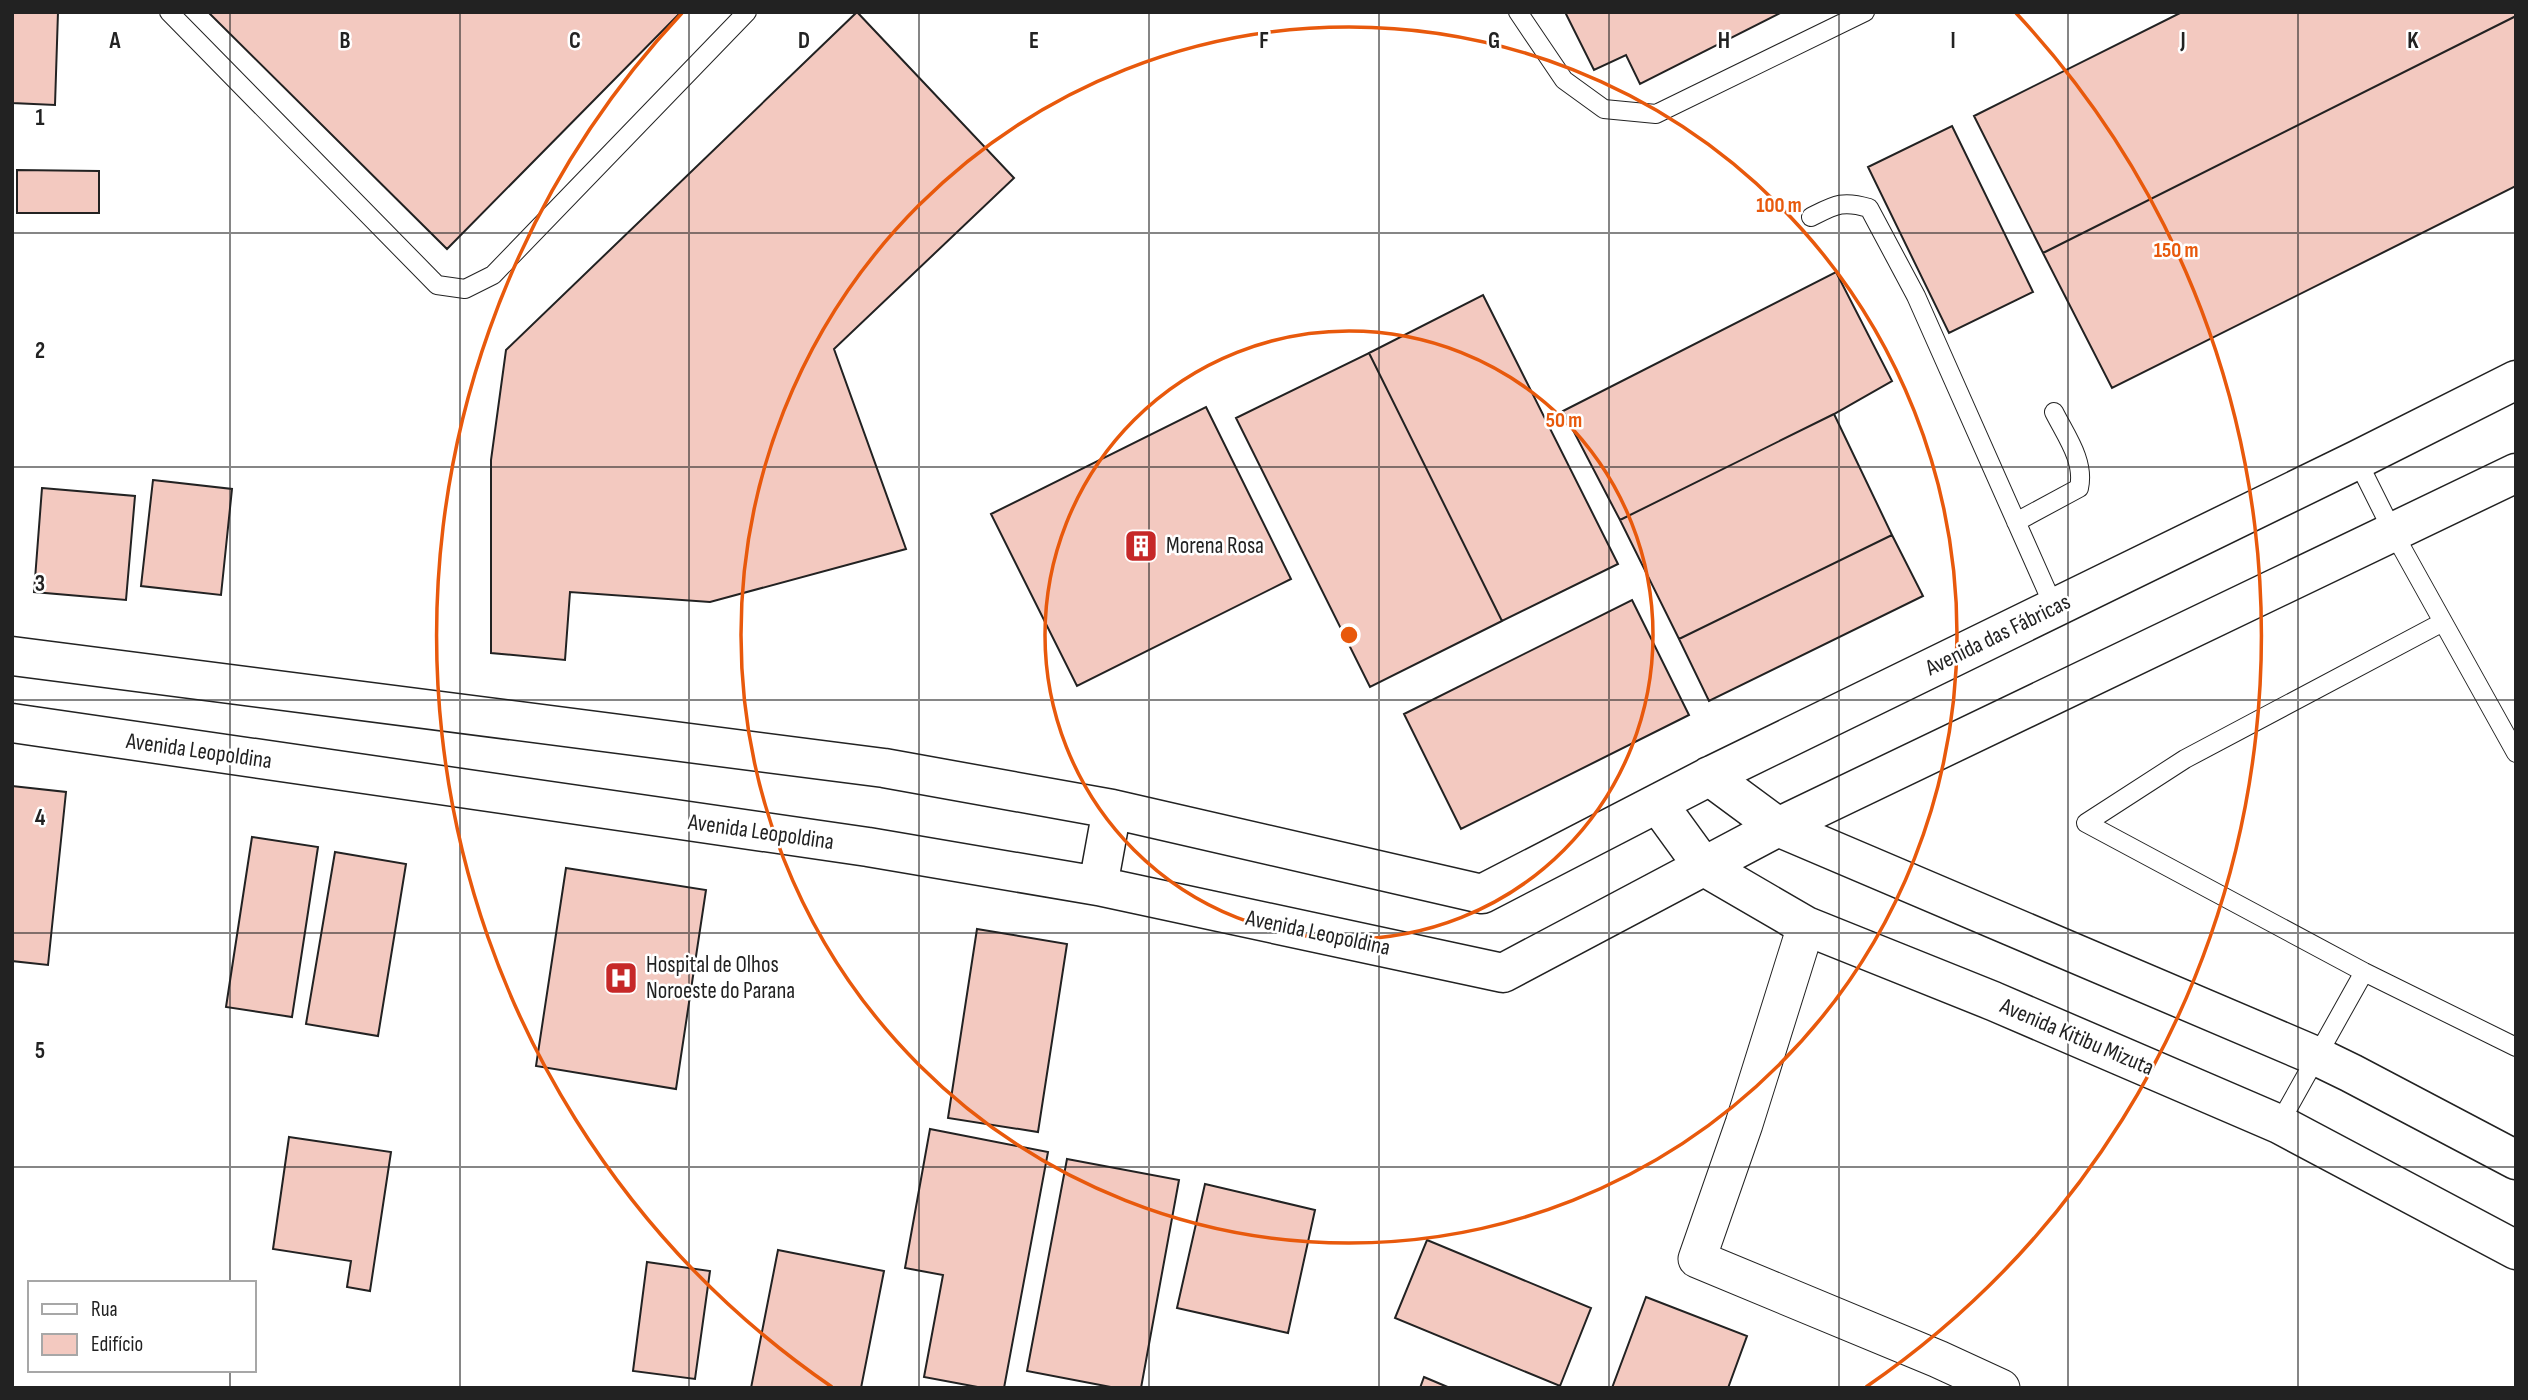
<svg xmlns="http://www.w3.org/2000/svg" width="2528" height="1400" viewBox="0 0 2528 1400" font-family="'Sofia Sans Condensed',sans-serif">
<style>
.building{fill:#f3c9c0;stroke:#222;stroke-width:2}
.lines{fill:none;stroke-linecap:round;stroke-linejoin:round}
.lane-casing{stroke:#222;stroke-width:20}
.street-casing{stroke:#222;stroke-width:39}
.secondary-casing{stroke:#222;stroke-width:41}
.lane{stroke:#fff;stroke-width:18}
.street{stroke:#fff;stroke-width:37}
.secondary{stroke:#fff;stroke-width:38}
.grid{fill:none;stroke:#222;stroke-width:2;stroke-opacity:0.55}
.ring{fill:none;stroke:#e8590c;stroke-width:3.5}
.labels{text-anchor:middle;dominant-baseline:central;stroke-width:5;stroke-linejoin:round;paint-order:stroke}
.poi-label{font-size:23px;fill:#222;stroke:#fff;text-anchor:start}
.street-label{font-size:23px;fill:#222;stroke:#fff}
.grid-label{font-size:23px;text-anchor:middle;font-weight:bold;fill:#222;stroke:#fff;stroke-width:5;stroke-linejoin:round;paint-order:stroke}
.centre{fill:#e8590c;stroke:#fff;stroke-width:3.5}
.ring-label{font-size:21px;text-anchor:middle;font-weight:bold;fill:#e8590c;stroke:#fff;stroke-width:5;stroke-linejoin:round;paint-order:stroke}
</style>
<rect width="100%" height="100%" fill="#fff"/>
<path class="building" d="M 12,12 L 58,12 L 55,105 L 12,103 Z
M 208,12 L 681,12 L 447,249 Z
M 857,12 L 1014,178 L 834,349 L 906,549 L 710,602 L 570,592 L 565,660 L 491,653 L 491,460 L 506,350 Z
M 1565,12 L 1782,12 L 1640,84 L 1626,55 L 1594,70 Z
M 2182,12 L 2516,12 L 2516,16 L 2043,253 L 1974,116 Z
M 2516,16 L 2516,186 L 2112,388 L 2043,253 Z
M 1952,126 L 2033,292 L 1949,333 L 1868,167 Z
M 17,170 L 99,171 L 99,213 L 17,213 Z
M 1836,272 L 1892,381 L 1834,414 L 1620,520 L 1563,411 Z
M 1483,295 L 1618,564 L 1502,621 L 1369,353 Z
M 1369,353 L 1502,621 L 1370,687 L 1236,418 Z
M 1206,407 L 1291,579 L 1077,686 L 991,514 Z
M 1834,414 L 1892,535 L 1679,639 L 1620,520 Z
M 153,480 L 232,489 L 221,595 L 141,586 Z
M 42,488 L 135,496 L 126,600 L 34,592 Z
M 1892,535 L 1923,596 L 1709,701 L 1679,639 Z
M 1632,600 L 1689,715 L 1461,829 L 1404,714 Z
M 12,786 L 66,792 L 48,965 L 12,961 Z
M 252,837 L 318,847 L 292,1017 L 226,1007 Z
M 335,852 L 406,864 L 378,1036 L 306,1024 Z
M 566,868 L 706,890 L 676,1089 L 536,1066 Z
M 977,929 L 1067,944 L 1038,1132 L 948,1118 Z
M 930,1129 L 1048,1152 L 1004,1388 L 983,1388 L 924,1377 L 943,1275 L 905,1268 Z
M 289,1137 L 391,1152 L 370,1291 L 347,1287 L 351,1261 L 273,1249 Z
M 1067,1159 L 1179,1180 L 1141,1388 L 1116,1388 L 1027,1371 Z
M 1205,1184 L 1315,1210 L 1288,1333 L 1177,1308 Z
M 1427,1240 L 1591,1308 L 1560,1386 L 1395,1318 Z
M 778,1250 L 884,1271 L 861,1388 L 751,1388 Z
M 647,1262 L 710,1271 L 695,1379 L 633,1371 Z
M 1646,1297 L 1747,1336 L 1728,1388 L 1612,1388 Z
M 1424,1377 L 1450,1388 L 1420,1388 Z"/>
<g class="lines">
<defs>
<path id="lane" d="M 169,12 L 437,285 L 465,289 L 493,275 L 747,12
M 1518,12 L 1564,80 L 1604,109 L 1656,114 L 1865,12
M 1811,217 C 1835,205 1842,200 1869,208 L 1916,296 L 2054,607
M 2357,460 L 2393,532 L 2516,753
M 2016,522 L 2079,488 C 2085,461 2066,436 2054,412
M 2443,622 L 2185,759 L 2086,823 L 2364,972 L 2516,1047
M 2279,1124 L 2364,972"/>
<path id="street" d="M 1806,926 L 1744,1124 L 1697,1259 L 1938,1359 L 2001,1388"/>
<path id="secondary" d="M 12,656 L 884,768 L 1112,809 L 1482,894 L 1714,774 L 2357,460 L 2516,380
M 12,723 L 868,847 L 1098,886 L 1503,973 L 1778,827 L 2516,473
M 1709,776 L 1778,827 L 2316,1056 L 2351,1073 L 2516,1160
M 1658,804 L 1703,866 L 1806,926 L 1993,1001 L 2279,1124 L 2516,1250
M 1098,886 L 1112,809"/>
</defs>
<use href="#lane" class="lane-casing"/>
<use href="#street" class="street-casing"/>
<use href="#secondary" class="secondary-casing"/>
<use href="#lane" class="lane"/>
<use href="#street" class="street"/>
<use href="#secondary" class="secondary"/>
</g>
<path class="grid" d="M 230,12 L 230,1283M 460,12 L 460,1388M 689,12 L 689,1388M 919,12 L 919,1388M 1149,12 L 1149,1388M 1379,12 L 1379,1388M 1609,12 L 1609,1388M 1839,12 L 1839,1388M 2068,12 L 2068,1388M 2298,12 L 2298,1388M 12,233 L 2516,233M 12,467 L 2516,467M 12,700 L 2516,700M 12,933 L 2516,933M 12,1167 L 2516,1167M 230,1370 L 230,1388"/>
<g class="ring">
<circle cx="1349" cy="635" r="304"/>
<circle cx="1349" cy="635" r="608"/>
<path d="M832 1387A912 912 0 0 1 682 13M2016 13A912 912 0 0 1 1866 1387"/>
</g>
<defs>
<symbol id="building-square" viewBox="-11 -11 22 22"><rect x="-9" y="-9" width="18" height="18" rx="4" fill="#c62828" stroke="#fff"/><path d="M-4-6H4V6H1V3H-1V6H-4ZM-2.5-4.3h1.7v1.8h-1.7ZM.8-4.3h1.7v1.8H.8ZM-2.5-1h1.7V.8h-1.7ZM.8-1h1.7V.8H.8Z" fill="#fff"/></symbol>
<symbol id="hospital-square" viewBox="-11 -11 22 22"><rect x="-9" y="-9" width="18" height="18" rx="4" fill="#c62828" stroke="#fff"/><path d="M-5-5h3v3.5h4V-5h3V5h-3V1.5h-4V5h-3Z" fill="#fff"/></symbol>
</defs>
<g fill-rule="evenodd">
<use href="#building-square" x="1122" y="527" width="38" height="38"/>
<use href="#hospital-square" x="602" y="959" width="38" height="38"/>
</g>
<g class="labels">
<g class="poi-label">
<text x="1166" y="546">Morena Rosa</text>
<text x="646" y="965">Hospital de Olhos<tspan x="646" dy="26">Noroeste do Parana</tspan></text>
</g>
<g class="street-label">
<text transform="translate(1998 635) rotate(-26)">Avenida das Fábricas</text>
<text transform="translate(199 751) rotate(8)">Avenida Leopoldina</text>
<text transform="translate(761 832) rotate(8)">Avenida Leopoldina</text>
<text transform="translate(1318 933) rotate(12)">Avenida Leopoldina</text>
<text transform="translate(2077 1037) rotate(23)">Avenida Kitibu Mizuta</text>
</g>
</g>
<g class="grid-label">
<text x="115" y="48">A</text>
<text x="345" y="48">B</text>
<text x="575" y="48">C</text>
<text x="804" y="48">D</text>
<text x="1034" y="48">E</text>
<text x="1264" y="48">F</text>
<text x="1494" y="48">G</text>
<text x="1724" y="48">H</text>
<text x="1953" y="48">I</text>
<text x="2183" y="48">J</text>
<text x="2413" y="48">K</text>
<text x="40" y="125">1</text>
<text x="40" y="358">2</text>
<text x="40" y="591">3</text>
<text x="40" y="825">4</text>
<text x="40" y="1058">5</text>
</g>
<circle cx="1349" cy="635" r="10" class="centre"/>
<g class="ring-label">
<text x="1779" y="212">100 m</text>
<text x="2176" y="257">150 m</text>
<text x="1564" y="427">50 m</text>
</g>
<rect width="2528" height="1400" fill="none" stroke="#222222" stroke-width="28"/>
<rect x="28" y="1281" width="228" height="91" fill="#ffffff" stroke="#a7a7a7" stroke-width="2"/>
<rect x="42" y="1304" width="35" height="10" fill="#ffffff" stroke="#a7a7a7" stroke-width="2"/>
<text x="91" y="1316" font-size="21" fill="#222222">Rua</text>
<rect x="42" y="1334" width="35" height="21" fill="#f3c9c0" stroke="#a7a7a7" stroke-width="2"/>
<text x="91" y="1351" font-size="21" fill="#222222">Edifício</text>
</svg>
